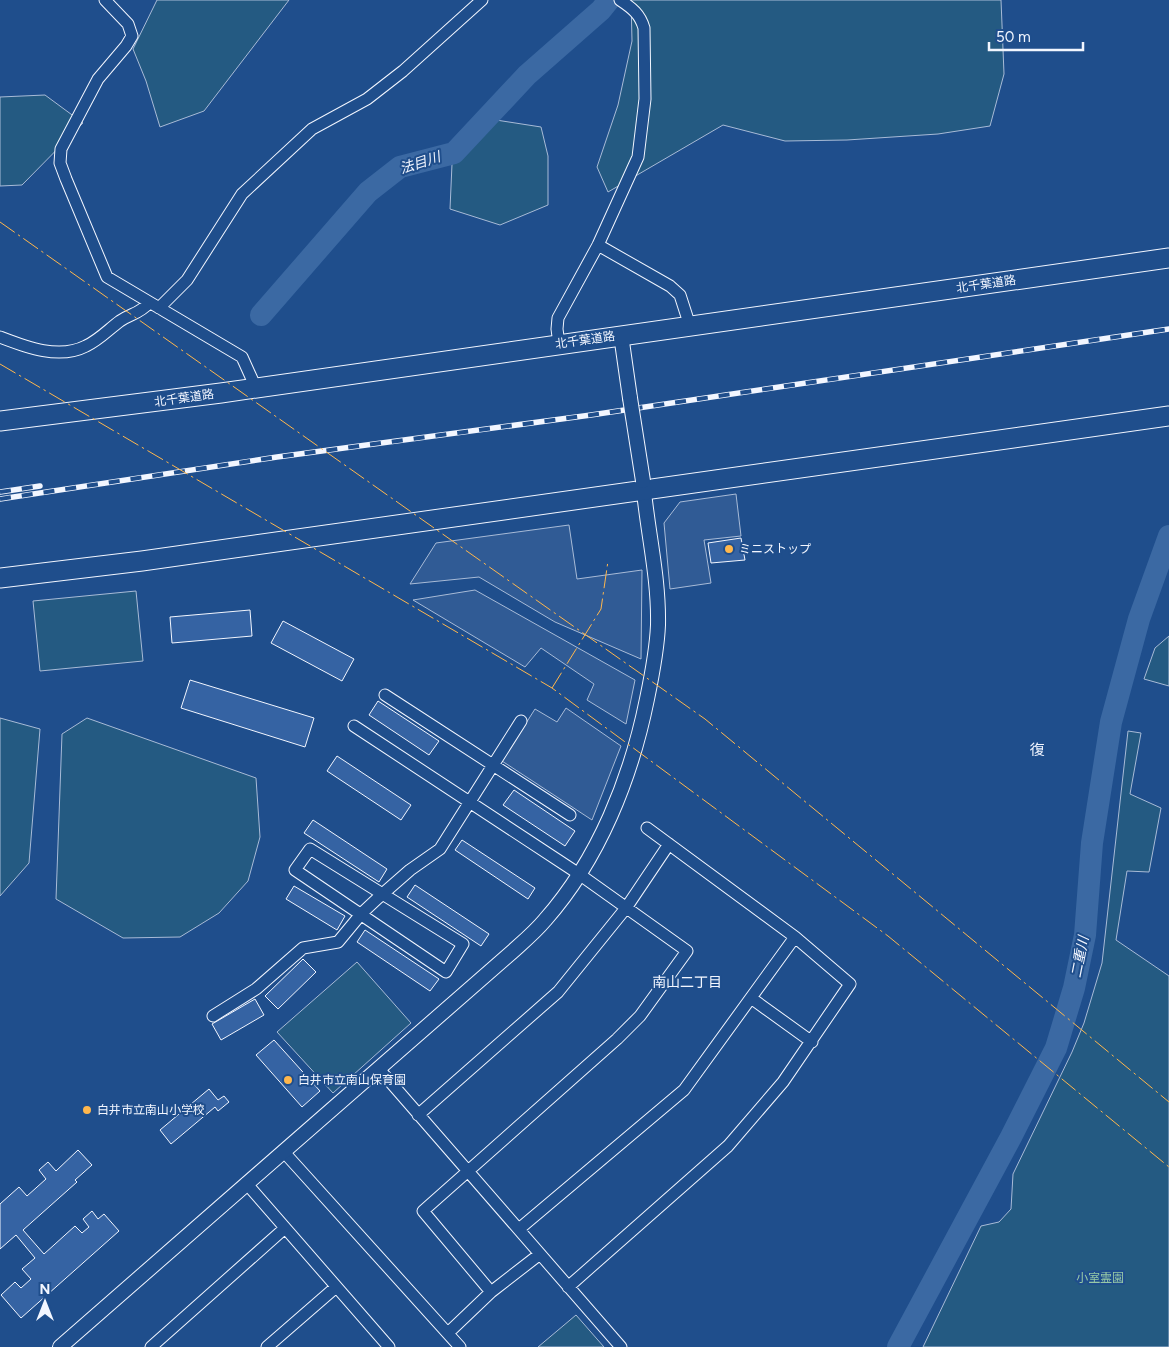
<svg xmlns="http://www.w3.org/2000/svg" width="1169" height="1347" viewBox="0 0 1169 1347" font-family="Figtree,'Noto Sans JP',sans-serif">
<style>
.green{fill:#245a82;stroke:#a8bbd7}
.parking{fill:#305b95;stroke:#a8bbd7}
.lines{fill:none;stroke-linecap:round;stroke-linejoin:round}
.river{stroke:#3b69a3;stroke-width:22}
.building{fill:#3563a3;stroke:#f2f6ff}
.minor-casing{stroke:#f2f6ff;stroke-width:13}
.tertiary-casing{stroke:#f2f6ff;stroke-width:16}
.trunk-casing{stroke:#f2f6ff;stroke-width:21}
.minor{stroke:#1f4e8c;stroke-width:11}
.tertiary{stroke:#1f4e8c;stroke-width:14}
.trunk{stroke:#1f4e8c;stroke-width:19}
.rail-casing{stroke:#f2f6ff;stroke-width:5.5}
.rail{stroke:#1f4e8c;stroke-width:4;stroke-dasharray:11;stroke-linecap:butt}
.tertiary-bridge-casing{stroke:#f2f6ff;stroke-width:16;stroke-linecap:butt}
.tertiary-bridge{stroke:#1f4e8c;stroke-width:14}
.power{stroke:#ffb74d;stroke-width:1;stroke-dasharray:18 4 2.5 4;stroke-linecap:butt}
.poi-dot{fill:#ffb74d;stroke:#1f4e8c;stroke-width:2}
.labels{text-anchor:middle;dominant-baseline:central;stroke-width:4;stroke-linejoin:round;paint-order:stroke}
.street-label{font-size:12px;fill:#f2f6ff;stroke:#1f4e8c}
.poi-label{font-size:12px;fill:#f2f6ff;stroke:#1f4e8c;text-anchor:start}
.park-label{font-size:12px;fill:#97c8a6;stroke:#1f4e8c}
.water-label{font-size:14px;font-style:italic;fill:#f2f6ff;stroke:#1f4e8c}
.neighbourhood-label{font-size:14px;fill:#f2f6ff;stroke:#1f4e8c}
.quarter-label{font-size:15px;fill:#f2f6ff;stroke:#1f4e8c}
</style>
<rect width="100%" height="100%" fill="#1f4e8c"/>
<path class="green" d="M 157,0 L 289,0 L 204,111 L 160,127 L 146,81 L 133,49 Z
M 631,0 L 1001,0 L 1004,74 L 990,126 L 938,134 L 847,140 L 785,141 L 723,125 L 608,192 L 597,167 L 618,105 L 632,41 Z
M 45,95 L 83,123 L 22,185 L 0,186 L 0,97 Z
M 496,120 L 541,127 L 548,156 L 548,205 L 500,225 L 450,209 L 452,164 Z
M 136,591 L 143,661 L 40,671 L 33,601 Z
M 1169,636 L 1169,686 L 1144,679 L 1155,648 Z
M 0,718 L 40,729 L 29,863 L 0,896 Z
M 87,718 L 256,778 L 260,837 L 248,881 L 219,913 L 180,937 L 123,938 L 56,899 L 62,734 Z
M 1128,731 L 1141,733 L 1130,794 L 1161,808 L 1149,872 L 1127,871 L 1116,940 L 1169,976 L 1169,1347 L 923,1347 L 981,1226 L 999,1222 L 1011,1209 L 1013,1174 L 1072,1052 L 1084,1023 L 1102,963 Z
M 357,962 L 411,1023 L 333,1093 L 277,1032 Z
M 576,1315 L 604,1347 L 538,1347 Z"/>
<path class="parking" d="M 736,494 L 741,536 L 704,540 L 711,583 L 670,589 L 664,523 L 680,502 Z
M 569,525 L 577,579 L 642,570 L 641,659 L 555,622 L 479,577 L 410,584 L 436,543 Z
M 475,590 L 635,680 L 626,724 L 587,700 L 594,684 L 541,648 L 525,667 L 413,600 Z
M 566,708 L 621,746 L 592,820 L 502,761 L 535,709 L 557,722 Z"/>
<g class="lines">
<path class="river" d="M 261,315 L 368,192 L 400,167 L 454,153 L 527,75 L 601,10 L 609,0
M 898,1347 L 1011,1137 L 1056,1048 L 1074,988 L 1085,935 L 1092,843 L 1111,722 L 1139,619 L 1169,536"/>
</g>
<path class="building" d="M 741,538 L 745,560 L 711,563 L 708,543 Z
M 250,610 L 252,636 L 172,643 L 170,617 Z
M 283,621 L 354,659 L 342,681 L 271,643 Z
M 190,680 L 314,718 L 305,747 L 181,708 Z
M 378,701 L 439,741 L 429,755 L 369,715 Z
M 337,756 L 411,805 L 401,820 L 327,771 Z
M 514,790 L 575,831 L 565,846 L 503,805 Z
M 313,820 L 387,869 L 379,882 L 304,833 Z
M 462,840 L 535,888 L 528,899 L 455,850 Z
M 415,885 L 489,934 L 481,946 L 407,897 Z
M 294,886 L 345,916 L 337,930 L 286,899 Z
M 365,930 L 439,979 L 430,991 L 357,942 Z
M 303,959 L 316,972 L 278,1009 L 265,996 Z
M 255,999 L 264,1015 L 221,1040 L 212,1024 Z
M 274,1040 L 320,1091 L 302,1107 L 256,1055 Z
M 209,1089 L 218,1100 L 224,1096 L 229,1102 L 218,1111 L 215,1107 L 171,1144 L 160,1130 Z
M 78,1150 L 92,1165 L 75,1180 L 77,1182 L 23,1230 L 44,1254 L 75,1226 L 82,1233 L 89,1227 L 83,1219 L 92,1211 L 98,1219 L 104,1214 L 119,1231 L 21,1318 L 1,1295 L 15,1282 L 21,1288 L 31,1279 L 22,1269 L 35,1258 L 16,1235 L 0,1249 L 0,1204 L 19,1187 L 27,1196 L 46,1179 L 39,1170 L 48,1162 L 56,1171 Z"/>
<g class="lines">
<defs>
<path id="minor" d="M 105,0 L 128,24 L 132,36 L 126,46 L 98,79 L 61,149 L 60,163 L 66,179 L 107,277 L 242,357 L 256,388
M 598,245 L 670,286 L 680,295 L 690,326
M 159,308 L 187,280 L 242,194 L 312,129 L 367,99 L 403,71 L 482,0
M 0,337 C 26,347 59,360 86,346 C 99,340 109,329 120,321 C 132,313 139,314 149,303
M 559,344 L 557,329 L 558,318 L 598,245 L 638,157 L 645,99 L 644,28 C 640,14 632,8 620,0
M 385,695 L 570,815
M 354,726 L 579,874 L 687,951 L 640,1016 L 617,1039 L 423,1211 L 491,1292
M 310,849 L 463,944 L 446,972 L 295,870 Z
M 751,998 L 812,1042
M 213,1016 L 256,989 L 303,948 L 338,942 L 362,913 L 378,898 L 410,870 L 440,849 L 521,721
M 379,1069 L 621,1347
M 418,1115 L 558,992 L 626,908 L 669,844
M 283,1151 L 460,1347
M 246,1183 L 389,1347
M 519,1229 L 684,1090 L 795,937
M 568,1287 L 728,1146 L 783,1082 L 850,984 L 795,937 L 647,828
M 448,1333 L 491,1292 L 540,1254
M 151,1347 L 285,1228
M 267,1347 L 336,1287"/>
<path id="tertiary" d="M 621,335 L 630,398
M 60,1347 L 512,952 C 523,942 535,932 545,920 C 599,859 631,778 647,699 C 652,675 657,650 658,625 C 659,576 647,530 643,482"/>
<path id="trunk" d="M 0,421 L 221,393 L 1169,258
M 0,578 L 142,561 L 1169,416"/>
</defs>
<use href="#minor" class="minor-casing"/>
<use href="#tertiary" class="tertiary-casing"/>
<use href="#trunk" class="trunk-casing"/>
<use href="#minor" class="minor"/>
<use href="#tertiary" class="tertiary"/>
<use href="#trunk" class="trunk"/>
<defs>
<path id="rail" d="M 0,492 L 40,486
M 0,499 L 277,457 L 591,415 L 1169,329"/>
</defs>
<use href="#rail" class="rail-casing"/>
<use href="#rail" class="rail"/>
<defs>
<path id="tertiary-bridge" d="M 630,398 L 643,481"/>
</defs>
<use href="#tertiary-bridge" class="tertiary-bridge-casing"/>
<use href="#tertiary-bridge" class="tertiary-bridge"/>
<path class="power" d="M 0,222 L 705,719 L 1169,1102
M 0,364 L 552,688 L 888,936 L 1169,1167
M 552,688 L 601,609 L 608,561"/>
</g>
<g class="poi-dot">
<circle cx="729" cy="549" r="5"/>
<circle cx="288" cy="1080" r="5"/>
<circle cx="87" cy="1110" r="5"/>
</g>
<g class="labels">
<g class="street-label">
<text transform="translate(986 284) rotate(-8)">北千葉道路</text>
<text transform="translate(585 340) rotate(-8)">北千葉道路</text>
<text transform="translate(184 398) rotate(-8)">北千葉道路</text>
</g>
<g class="poi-label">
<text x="739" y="549">ミニストップ</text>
<text x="298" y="1080">白井市立南山保育園</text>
<text x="97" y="1110">白井市立南山小学校</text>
</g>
<g class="park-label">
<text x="1100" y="1278">小室霊園</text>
</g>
<g class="water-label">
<text transform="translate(420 163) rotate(-18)">法目川</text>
<text transform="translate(1080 957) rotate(-79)">二重川</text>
</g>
<g class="neighbourhood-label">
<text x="687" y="982">南山二丁目</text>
</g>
<g class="quarter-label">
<text x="1037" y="750">復</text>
</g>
</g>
<g transform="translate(45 1302)" stroke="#1f4e8c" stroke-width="4" paint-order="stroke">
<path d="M0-4L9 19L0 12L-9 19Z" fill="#f2f6ff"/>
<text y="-8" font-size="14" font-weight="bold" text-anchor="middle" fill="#f2f6ff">N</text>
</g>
<path d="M989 42v8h94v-8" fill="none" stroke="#f2f6ff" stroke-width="2.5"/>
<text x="996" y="42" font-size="15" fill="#f2f6ff" stroke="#1f4e8c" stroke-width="4" paint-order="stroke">50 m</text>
</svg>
